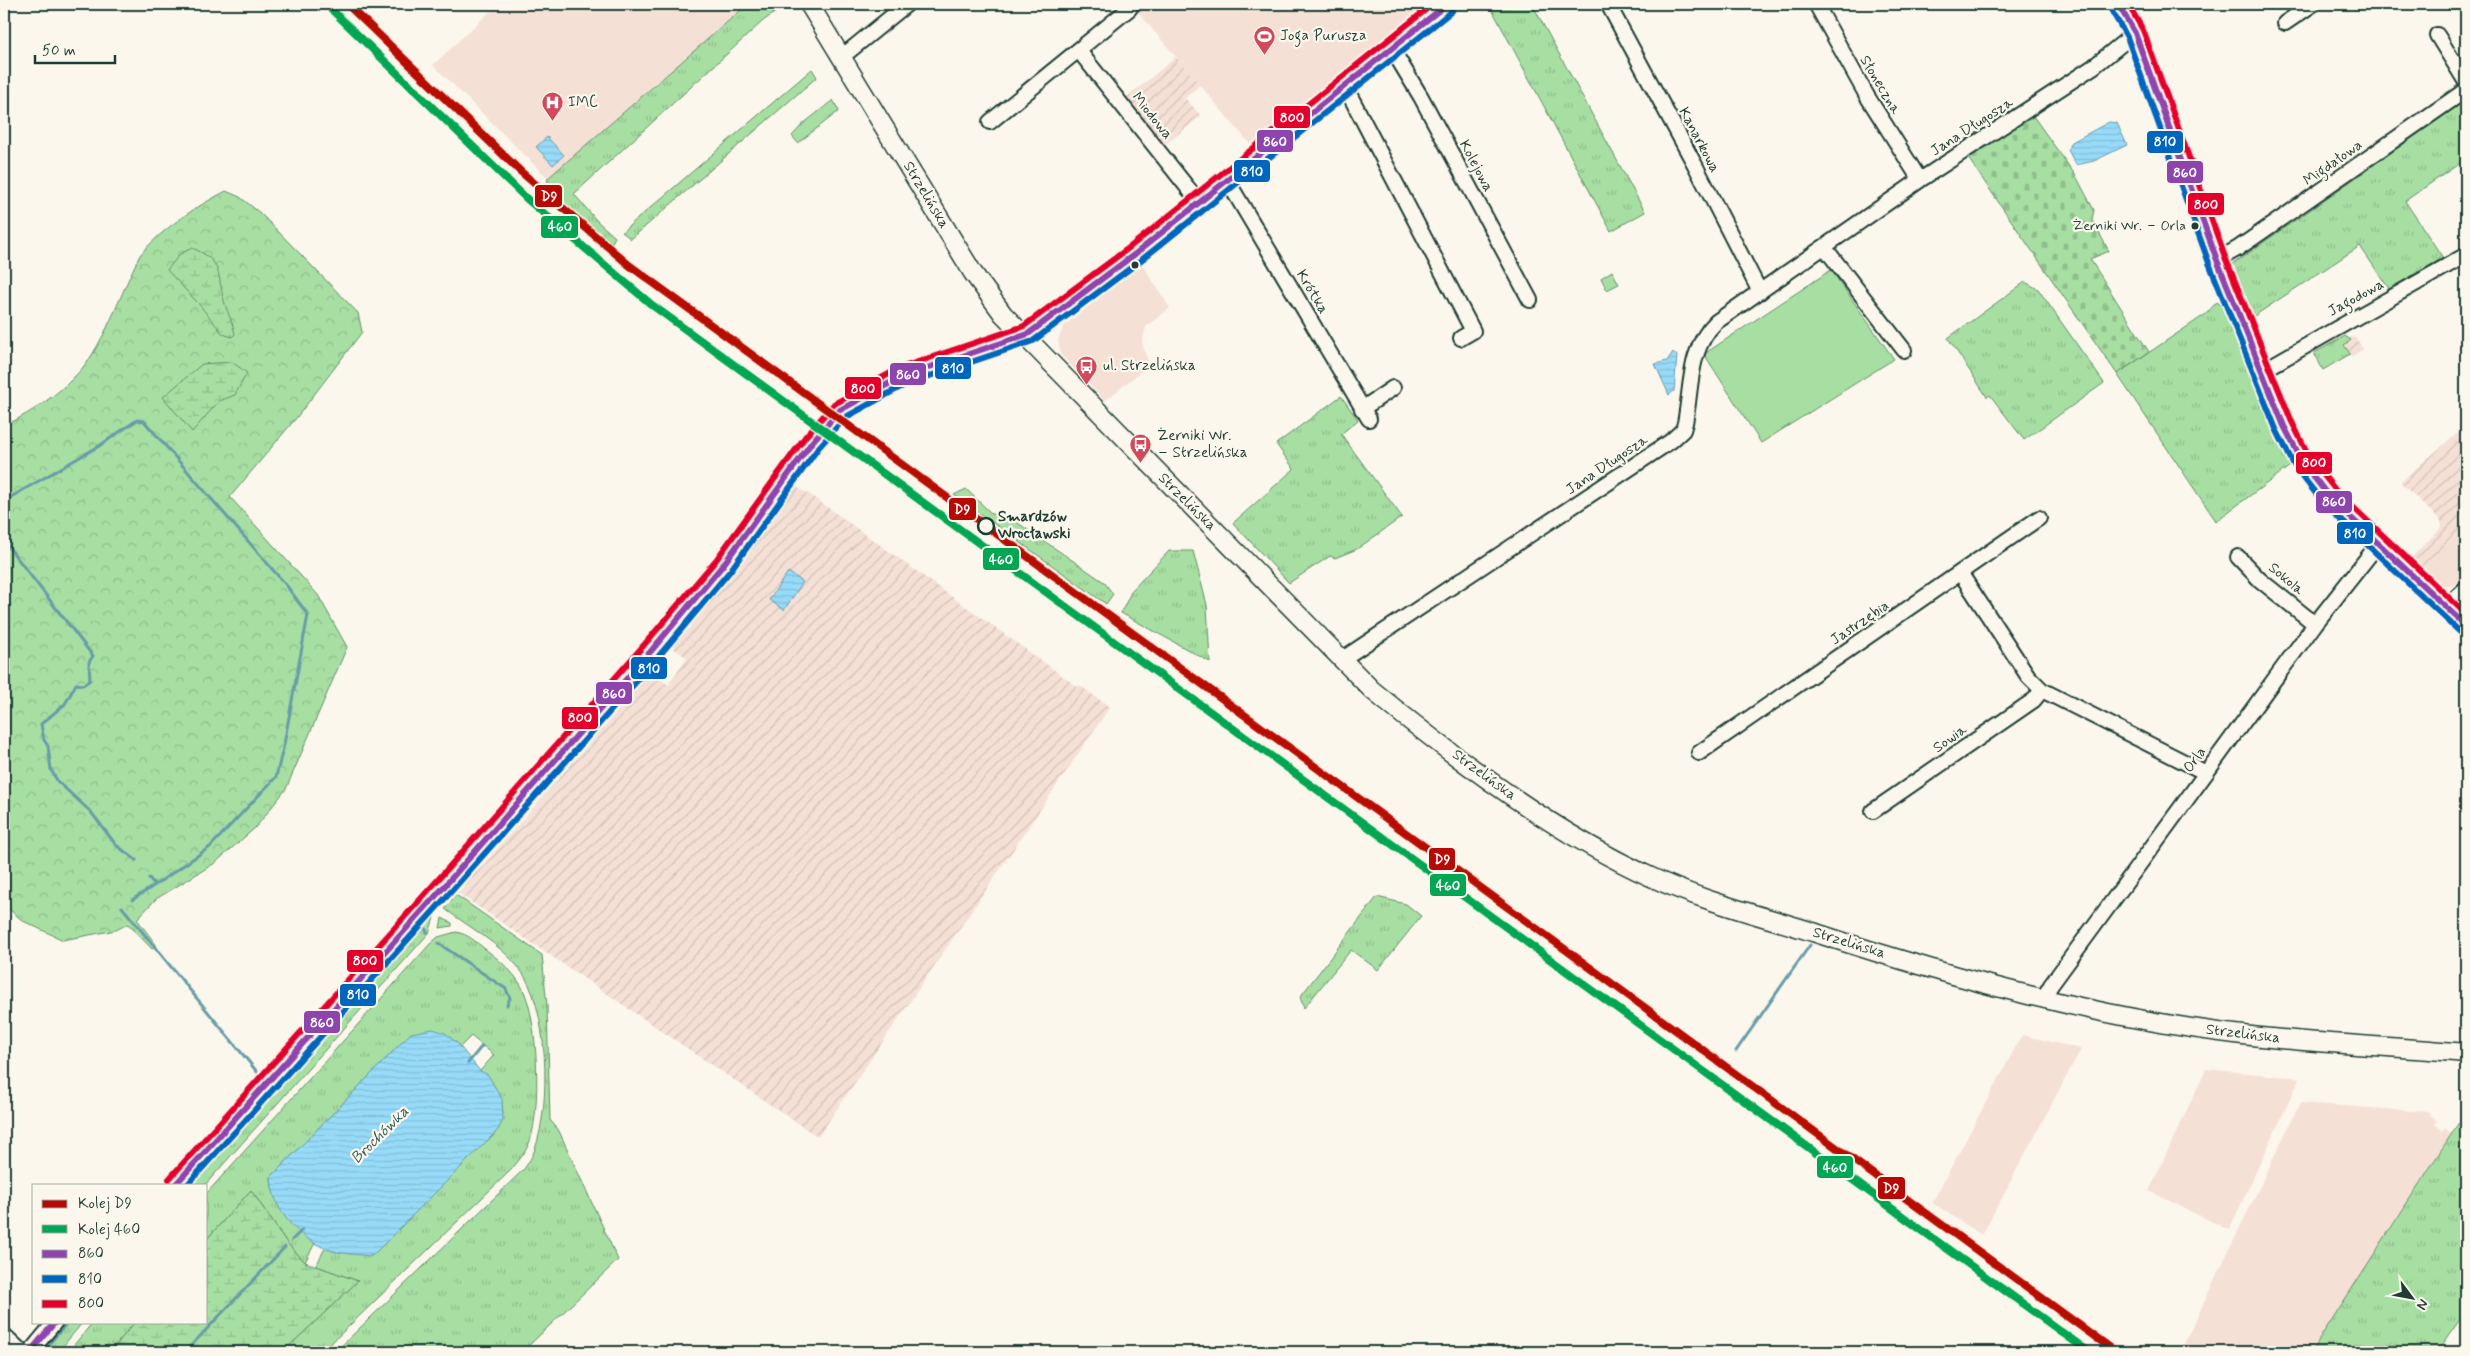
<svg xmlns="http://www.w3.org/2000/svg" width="2470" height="1356" viewBox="0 0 2470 1356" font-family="Mynerve,sans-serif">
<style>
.built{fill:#f5e0d6}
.industrial{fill:url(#industrial-furrows)}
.grass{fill:url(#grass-tufts);stroke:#638e6b}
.forest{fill:url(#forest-crowns);stroke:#638e6b}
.wetland{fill:url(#wetland-marsh);stroke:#638e6b}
.cemetery{fill:url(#cemetery-stones);stroke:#638e6b}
.pitch{fill:#a7dea2;stroke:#638e6b}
.water{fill:url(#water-rules);stroke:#679caa}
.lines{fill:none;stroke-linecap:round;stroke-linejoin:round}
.stream{stroke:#679caa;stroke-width:3}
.minor-casing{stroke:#1f3d34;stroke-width:18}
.major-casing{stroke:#1f3d34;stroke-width:21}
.minor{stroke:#fbf7ec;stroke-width:14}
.major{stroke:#fbf7ec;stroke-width:18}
.rail{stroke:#1f3d34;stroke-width:3}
.bus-1-casing{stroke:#fbf7ec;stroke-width:10}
.bus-2-casing{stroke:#fbf7ec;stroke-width:10}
.bus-3-casing{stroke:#fbf7ec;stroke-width:10}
.bus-1{stroke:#8e44ad;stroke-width:6}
.bus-2{stroke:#0065bd;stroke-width:6}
.bus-3{stroke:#e4002b;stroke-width:6}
.rail-1-casing{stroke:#fbf7ec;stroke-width:11}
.rail-2-casing{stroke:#fbf7ec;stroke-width:11}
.rail-1{stroke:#b70a06;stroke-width:8}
.rail-2{stroke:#00a651;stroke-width:8}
.bus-dot{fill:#1f3d34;stroke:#fbf7ec;stroke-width:2}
.stop-dot{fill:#fbf7ec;stroke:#1f3d34;stroke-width:2.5}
.labels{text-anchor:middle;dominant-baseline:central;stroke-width:4.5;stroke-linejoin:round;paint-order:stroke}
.bus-label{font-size:14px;fill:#1f3d34;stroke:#fbf7ec;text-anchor:end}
.poi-label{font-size:15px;fill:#1f3d34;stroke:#fbf7ec;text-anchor:start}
.street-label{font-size:15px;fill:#1f3d34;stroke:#fbf7ec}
.stop-label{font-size:15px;font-weight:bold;fill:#1f3d34;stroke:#fbf7ec;text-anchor:start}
.water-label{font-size:16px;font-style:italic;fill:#375d5b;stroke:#fbf7ec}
.line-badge{stroke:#fbf7ec;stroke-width:2}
.badge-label{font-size:14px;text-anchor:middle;font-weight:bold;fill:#fff}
</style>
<defs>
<pattern id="industrial-furrows" width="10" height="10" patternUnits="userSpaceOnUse" patternTransform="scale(1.25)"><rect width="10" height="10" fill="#f5e0d6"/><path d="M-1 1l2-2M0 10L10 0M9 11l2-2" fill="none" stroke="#d2c1b8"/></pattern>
<pattern id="grass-tufts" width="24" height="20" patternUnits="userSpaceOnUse" patternTransform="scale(1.25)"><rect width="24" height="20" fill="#a7dea2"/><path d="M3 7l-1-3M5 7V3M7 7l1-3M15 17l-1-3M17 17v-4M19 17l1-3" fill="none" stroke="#8fbf8c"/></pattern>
<pattern id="forest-crowns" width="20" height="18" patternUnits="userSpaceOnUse" patternTransform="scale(1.25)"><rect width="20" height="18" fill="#a7dea2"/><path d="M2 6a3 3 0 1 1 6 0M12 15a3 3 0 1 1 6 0" fill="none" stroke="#8fbf8c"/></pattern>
<pattern id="wetland-marsh" width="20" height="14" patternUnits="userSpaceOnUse" patternTransform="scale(1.25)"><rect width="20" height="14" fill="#a7dea2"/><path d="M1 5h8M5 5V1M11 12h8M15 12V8" fill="none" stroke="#8fbf8c"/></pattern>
<pattern id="cemetery-stones" width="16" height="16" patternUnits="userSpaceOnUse" patternTransform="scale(1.25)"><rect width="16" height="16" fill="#a7dea2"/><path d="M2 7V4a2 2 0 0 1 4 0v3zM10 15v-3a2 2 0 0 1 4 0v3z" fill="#8fbf8c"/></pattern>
<pattern id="water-rules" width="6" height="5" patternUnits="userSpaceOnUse" patternTransform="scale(1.25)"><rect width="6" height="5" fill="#97dbf9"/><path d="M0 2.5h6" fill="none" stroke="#82bdd6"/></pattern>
</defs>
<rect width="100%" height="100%" fill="#fbf7ec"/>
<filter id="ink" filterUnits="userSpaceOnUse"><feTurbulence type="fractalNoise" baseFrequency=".02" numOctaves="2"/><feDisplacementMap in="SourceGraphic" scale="10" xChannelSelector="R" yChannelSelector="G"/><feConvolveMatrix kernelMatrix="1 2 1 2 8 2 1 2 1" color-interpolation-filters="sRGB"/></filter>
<g filter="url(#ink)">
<path class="built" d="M 498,4 L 748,4 L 548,178 L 433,65 Z
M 1131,4 L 1424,4 L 1426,5 L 1250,144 Z
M 1142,264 L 1170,308 L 1146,327 L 1142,343 L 1149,365 L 1105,401 L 1061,355 L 1058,340 L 1064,326 Z
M 2466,526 L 2466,573 L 2452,586 L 2443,586 L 2422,567 Z
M 2022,1035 L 2081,1049 L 1982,1235 L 1932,1203 Z
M 2206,1069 L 2300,1078 L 2229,1230 L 2149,1191 Z
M 2300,1103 L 2428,1112 L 2437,1121 L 2435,1124 L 2443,1131 L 2445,1128 L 2451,1134 L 2311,1352 L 2180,1352 Z"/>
<path class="industrial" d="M 1176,57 L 1200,85 L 1185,98 L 1201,116 L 1163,146 L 1125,99 Z
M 2350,337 L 2356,338 L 2363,349 L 2352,357 L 2344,345 L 2351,340 Z
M 2466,426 L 2466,526 L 2422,567 L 2411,558 L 2442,527 L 2441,521 L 2400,482 Z
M 796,487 L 809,494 L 1078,687 L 1079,685 L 1110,707 L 818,1137 L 458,893 L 652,672 L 668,685 L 687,658 L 672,647 L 719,590 Z"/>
<path class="grass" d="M 748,4 L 772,4 L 777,11 L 763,21 L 574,194 L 597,221 L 615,237 L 611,244 L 546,189 L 548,178 Z
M 1489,4 L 1532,4 L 1645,212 L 1611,231 Z
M 812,69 L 817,77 L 631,239 L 622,232 Z
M 833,100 L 839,111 L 798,143 L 792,136 L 803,124 Z
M 2466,100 L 2466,159 L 2405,201 L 2443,258 L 2389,289 L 2360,246 L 2251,318 L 2230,266 Z
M 2025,282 L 2038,289 L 2104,383 L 2024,440 L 1990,395 L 1987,397 L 1948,338 Z
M 2217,302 L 2226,309 L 2290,466 L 2216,521 L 2117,374 L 2206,314 Z
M 2345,336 L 2351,340 L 2344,345 L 2350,354 L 2323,370 L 2314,353 Z
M 1341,396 L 1358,420 L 1341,434 L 1402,517 L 1357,549 L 1335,558 L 1330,556 L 1289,583 L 1233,523 L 1294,469 L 1276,444 Z
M 966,489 L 992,514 L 1012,519 L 1104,582 L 1113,594 L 1106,604 L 954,495 Z
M 1169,551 L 1193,551 L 1207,605 L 1210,662 L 1121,613 L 1132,590 Z
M 456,895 L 542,955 L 547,1006 L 550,1120 L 559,1131 L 618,1260 L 522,1352 L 335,1352 L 524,1169 C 528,1163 533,1156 535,1149 C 551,1105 549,1005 519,968 C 500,944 469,927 445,909 Z
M 1377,897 L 1406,904 L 1421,916 L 1378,970 L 1351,950 L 1304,1008 L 1300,997 Z
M 431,910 L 434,918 L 429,933 L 205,1185 L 182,1185 Z
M 442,918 L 452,923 L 452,926 L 440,928 Z
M 456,932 C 468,934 476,942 485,949 C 501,961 518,975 525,994 C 538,1026 541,1108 530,1141 C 526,1152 519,1160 512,1169 L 322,1352 L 283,1352 L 358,1281 L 316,1266 L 325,1248 L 336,1252 L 491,1138 C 506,1122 506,1107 495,1088 C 490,1080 488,1076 480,1071 L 494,1055 L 471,1036 L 459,1048 L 457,1043 L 411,1033 L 271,1177 C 272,1205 293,1229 315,1243 L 305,1262 L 287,1243 L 251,1190 L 206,1240 L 206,1194 L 430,944 L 438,937 Z
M 2465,1113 L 2466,1311 L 2437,1352 L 2311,1352 Z
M 61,1322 L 83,1322 L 58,1352 L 37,1352 Z
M 93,1322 L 135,1322 L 110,1352 L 68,1352 Z"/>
<path class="forest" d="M 226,191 L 240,197 L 260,213 L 358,313 L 362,332 L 297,417 L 230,497 L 318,595 L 347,647 L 286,789 L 256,827 L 215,863 L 156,899 L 137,919 L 157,946 L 152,949 L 128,924 L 116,930 L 63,940 L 23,921 L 4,905 L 4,426 C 35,411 70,387 90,358 C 111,326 123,288 140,255 C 164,227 194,208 226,191 Z"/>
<path class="wetland" d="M 192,248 C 225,261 216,276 225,304 C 228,314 233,323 235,334 L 232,337 L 223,334 L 198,303 L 167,270 L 180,254 Z
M 232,362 L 247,373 L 235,395 L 219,401 L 192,432 L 163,397 L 202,364 Z
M 251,1190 L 287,1243 L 305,1262 L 358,1281 L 283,1352 L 110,1352 L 135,1322 L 206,1322 L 206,1240 Z"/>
<path class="cemetery" d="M 2033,116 L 2076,176 L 2094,210 L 2092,220 L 2109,251 L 2090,259 L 2149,352 L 2117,374 L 1968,158 Z"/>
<path class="pitch" d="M 1831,270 L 1894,359 L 1761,443 L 1704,354 Z
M 1612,271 L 1619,284 L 1607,290 L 1601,278 Z"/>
<path class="water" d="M 2109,122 L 2117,123 L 2127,145 L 2094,161 L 2076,165 L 2068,150 L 2070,143 Z
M 547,137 L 564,155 L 553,165 L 536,147 Z
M 1673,352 L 1677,356 L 1674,391 L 1669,395 L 1655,364 L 1667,361 Z
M 788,572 L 803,582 L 784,610 L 769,600 Z
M 433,1029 L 445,1033 L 457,1043 L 480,1071 L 488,1075 L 502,1099 L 503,1120 L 498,1130 L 372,1256 C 361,1255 348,1254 337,1252 C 303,1244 272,1213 271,1177 L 411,1033 Z"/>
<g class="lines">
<path class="stream" d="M 4,501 L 99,446 L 137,420 L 144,421 L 286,585 L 308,615 L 284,744 L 276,777 L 210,847 L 155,885
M 4,541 L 93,656 L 89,662 L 90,680 L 83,685 L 76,684 L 65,704 L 41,724 L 44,740 L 48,746 L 51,770 L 58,782 L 91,812 L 116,845 L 136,860
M 132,900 L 155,885 L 149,878
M 122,907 L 258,1073
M 427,932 L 424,926 L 428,919
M 438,943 L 506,989 L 510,998 L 507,1005
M 1736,1051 L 1810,945
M 468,1063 L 482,1046
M 190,1185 L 425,924
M 292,1240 L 302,1230
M 42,1352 L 68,1322
M 185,1352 L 285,1247"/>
<defs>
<path id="minor" d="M 1608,4 L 1695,165 L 1760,292
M 1816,4 L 1867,96 L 1920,180
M 2118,4 L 2135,33 L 2217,260 L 2284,426 L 2303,463 L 2330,498 L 2466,626
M 2285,23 L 2313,4
M 2437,35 L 2466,82
M 1392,49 L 1421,97 L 1530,300
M 1079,51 L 1199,202
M 843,56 L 907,4
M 1345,86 L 1473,331 L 1461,338
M 990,122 L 1130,8
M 1227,180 L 1369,419
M 1825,248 L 1904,350
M 2217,260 L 2237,249 L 2466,90
M 2262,371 L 2466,255
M 1362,409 L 1393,388
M 2238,557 L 2260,580 L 2315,624
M 1961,574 L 2028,676 L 2042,690 L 2206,773
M 2446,607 L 2466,588
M 1341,660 L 1671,441 L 1683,430 L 1685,423 C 1692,387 1688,349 1716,322 L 1920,180 L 2093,67 L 2135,33
M 1699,753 L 2039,518
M 1873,811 L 2034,700 L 2042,690
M 2043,999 L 2051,985 L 2315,624 L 2379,543
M 175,1185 L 442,889 L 651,651 L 723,565 L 812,442 L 840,410 L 903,376 L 1028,334 L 1135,254 L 1447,4
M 4,1335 L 22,1352
M 30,1352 L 55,1322"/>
<path id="major" d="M 809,4 L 973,273 L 1003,314 L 1372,690 C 1453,757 1556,834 1651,877 C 1704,902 1763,916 1819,934 C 1957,979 2098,1018 2243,1035 C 2317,1044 2392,1046 2466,1053"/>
</defs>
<use href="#minor" class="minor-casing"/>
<use href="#major" class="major-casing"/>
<use href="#minor" class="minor"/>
<use href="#major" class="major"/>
<path class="rail" d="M 2039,1314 L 2091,1352"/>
<defs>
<path id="bus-1" d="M 2118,4 L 2135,33 L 2217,260 L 2284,426 L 2303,463 L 2330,498 L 2466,626
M 175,1185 L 442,889 L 651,651 L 723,565 L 812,442 L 840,410 L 903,376 L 1028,334 L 1135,254 L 1447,4
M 30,1352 L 55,1322"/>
<path id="bus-2" d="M 2110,8 L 2127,37 L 2209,263 L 2276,429 L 2295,467 L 2324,504 L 2460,632
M 187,1185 L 448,895 L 658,657 L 730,571 L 819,447 L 846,417 L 906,384 L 1033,341 L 1140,261 L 1452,11"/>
<path id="bus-3" d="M 2128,4 L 2143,30 L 2225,257 L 2292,422 L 2310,458 L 2337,492 L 2466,614
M 169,1179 L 435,883 L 644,645 L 716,560 L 805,437 L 834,404 L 900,368 L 1024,326 L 1130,247 L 1433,4"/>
</defs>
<use href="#bus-1" class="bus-1-casing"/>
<use href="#bus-2" class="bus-2-casing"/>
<use href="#bus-3" class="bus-3-casing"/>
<use href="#bus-1" class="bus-1"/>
<use href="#bus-2" class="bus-2"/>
<use href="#bus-3" class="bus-3"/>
<defs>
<path id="rail-1" d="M 347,4 L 520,171 L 629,265 L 2116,1352"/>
<path id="rail-2" d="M 332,10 L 527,199 L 652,305 L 2089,1352"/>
</defs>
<use href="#rail-1" class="rail-1-casing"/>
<use href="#rail-2" class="rail-2-casing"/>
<use href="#rail-1" class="rail-1"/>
<use href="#rail-2" class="rail-2"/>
</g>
</g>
<defs>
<symbol id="stadium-pin" viewBox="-11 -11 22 30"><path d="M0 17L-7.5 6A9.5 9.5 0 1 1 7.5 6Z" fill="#d1495b" stroke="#fbf7ec"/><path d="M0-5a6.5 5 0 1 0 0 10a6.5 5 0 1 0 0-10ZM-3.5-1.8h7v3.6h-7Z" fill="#fff"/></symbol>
<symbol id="hospital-pin" viewBox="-11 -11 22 30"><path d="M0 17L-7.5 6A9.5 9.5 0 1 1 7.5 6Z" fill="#d1495b" stroke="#fbf7ec"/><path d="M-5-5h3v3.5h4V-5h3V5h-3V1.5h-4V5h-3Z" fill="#fff"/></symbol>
<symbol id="bus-pin" viewBox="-11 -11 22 30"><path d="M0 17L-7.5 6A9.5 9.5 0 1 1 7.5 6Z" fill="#d1495b" stroke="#fbf7ec"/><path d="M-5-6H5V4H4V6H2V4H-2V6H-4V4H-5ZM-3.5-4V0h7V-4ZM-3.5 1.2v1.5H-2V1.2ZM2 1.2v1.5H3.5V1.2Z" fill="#fff"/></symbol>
</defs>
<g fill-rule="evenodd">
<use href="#stadium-pin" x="1252" y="24" width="25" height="34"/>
<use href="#hospital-pin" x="540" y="90" width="25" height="34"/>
<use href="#bus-pin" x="1074" y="354" width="25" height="34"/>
<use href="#bus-pin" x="1128" y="432" width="25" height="34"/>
</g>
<g class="bus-dot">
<circle cx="2195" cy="226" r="4.5"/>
<circle cx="1135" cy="265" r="4.5"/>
</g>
<circle class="stop-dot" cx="986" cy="526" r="8"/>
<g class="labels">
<g class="bus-label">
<text x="2186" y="226">Żerniki Wr. – Orla</text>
</g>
<g class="poi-label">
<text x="1280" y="36">Joga Purusza</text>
<text x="568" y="103">IMC</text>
<text x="1103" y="366">ul. Strzelińska</text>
<text x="1157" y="436">Żerniki Wr.<tspan x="1157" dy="17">– Strzelińska</tspan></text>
</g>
<g class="street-label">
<text transform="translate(1880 85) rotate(59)">Słoneczna</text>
<text transform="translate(1152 116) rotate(51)">Miodowa</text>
<text transform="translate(1972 127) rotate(-33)">Jana Długosza</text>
<text transform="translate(1699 140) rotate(62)">Kanarkowa</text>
<text transform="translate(2333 163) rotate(-35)">Migdałowa</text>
<text transform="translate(1476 166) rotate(62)">Kolejowa</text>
<text transform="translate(926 195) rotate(59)">Strzelińska</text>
<text transform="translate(1312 292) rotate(59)">Krótka</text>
<text transform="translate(2356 298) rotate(-29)">Jagodowa</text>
<text transform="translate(1607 465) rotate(-34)">Jana Długosza</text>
<text transform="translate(1187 502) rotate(45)">Strzelińska</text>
<text transform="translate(2286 579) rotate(40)">Sokola</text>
<text transform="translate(1860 623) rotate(-34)">Jastrzębia</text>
<text transform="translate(1950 739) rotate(-35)">Sowia</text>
<text transform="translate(2195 760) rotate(-54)">Orla</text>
<text transform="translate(1484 775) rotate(36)">Strzelińska</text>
<text transform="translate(1849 943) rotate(17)">Strzelińska</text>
<text transform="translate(2243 1034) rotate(7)">Strzelińska</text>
</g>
<g class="stop-label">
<text x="998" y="517">Smardzów<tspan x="998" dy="17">Wrocławski</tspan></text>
</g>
<g class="water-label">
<text transform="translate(380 1135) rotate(-45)">Brochówka</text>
</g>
</g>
<g class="line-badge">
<rect x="1273" y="105" width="38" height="24" rx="5" fill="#e4002b"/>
<rect x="1256" y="129" width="38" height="24" rx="5" fill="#8e44ad"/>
<rect x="2146" y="130" width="38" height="24" rx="5" fill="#0065bd"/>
<rect x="1233" y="159" width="38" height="24" rx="5" fill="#0065bd"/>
<rect x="2166" y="160" width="38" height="24" rx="5" fill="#8e44ad"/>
<rect x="534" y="184" width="29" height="24" rx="5" fill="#b70a06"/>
<rect x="2187" y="192" width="38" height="24" rx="5" fill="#e4002b"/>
<rect x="540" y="215" width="39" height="24" rx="5" fill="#00a651"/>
<rect x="934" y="356" width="38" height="24" rx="5" fill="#0065bd"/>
<rect x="889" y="362" width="38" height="24" rx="5" fill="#8e44ad"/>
<rect x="844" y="376" width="38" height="24" rx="5" fill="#e4002b"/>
<rect x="2295" y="451" width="38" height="24" rx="5" fill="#e4002b"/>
<rect x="2315" y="490" width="38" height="24" rx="5" fill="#8e44ad"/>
<rect x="948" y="497" width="29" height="24" rx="5" fill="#b70a06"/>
<rect x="2336" y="521" width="38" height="24" rx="5" fill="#0065bd"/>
<rect x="982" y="547" width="38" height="24" rx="5" fill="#00a651"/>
<rect x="630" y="656" width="38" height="24" rx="5" fill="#0065bd"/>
<rect x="595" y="681" width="38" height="24" rx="5" fill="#8e44ad"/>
<rect x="561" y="706" width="38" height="24" rx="5" fill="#e4002b"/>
<rect x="1428" y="847" width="28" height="24" rx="5" fill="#b70a06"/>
<rect x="1429" y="873" width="38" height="24" rx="5" fill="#00a651"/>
<rect x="346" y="949" width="38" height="24" rx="5" fill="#e4002b"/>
<rect x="339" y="983" width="38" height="24" rx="5" fill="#0065bd"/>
<rect x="303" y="1010" width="38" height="24" rx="5" fill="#8e44ad"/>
<rect x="1816" y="1155" width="38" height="24" rx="5" fill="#00a651"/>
<rect x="1877" y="1176" width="29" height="24" rx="5" fill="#b70a06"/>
</g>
<g class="badge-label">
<text x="1292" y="122">800</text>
<text x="1275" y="146">860</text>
<text x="2165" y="146">810</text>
<text x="1252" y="176">810</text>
<text x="2185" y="177">860</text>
<text x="549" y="201">D9</text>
<text x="2206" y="209">800</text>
<text x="560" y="231">460</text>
<text x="953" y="373">810</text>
<text x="908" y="379">860</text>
<text x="863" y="393">800</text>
<text x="2314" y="467">800</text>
<text x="2334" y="506">860</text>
<text x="962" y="514">D9</text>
<text x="2355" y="538">810</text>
<text x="1001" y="564">460</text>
<text x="649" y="673">810</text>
<text x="614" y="698">860</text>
<text x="580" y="722">800</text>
<text x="1442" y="864">D9</text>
<text x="1448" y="890">460</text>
<text x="365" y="965">800</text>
<text x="358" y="999">810</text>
<text x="322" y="1027">860</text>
<text x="1835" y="1172">460</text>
<text x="1891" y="1193">D9</text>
</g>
<rect width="2470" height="1356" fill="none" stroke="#fbf7ec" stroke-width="20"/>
<rect x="10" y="10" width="2450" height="1336" fill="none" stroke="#1f3d34" stroke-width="2" filter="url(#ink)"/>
<rect x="32" y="1184" width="175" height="140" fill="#fbf7ec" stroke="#a3ada2"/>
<rect x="42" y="1200" width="25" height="8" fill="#b70a06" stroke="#a3ada2"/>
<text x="78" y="1208" font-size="15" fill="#1f3d34">Kolej D9</text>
<rect x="42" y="1225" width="25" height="8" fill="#00a651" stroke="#a3ada2"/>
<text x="78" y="1234" font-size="15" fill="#1f3d34">Kolej 460</text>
<rect x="42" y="1250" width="25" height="8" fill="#8e44ad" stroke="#a3ada2"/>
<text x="78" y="1258" font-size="15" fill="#1f3d34">860</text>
<rect x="42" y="1275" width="25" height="8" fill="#0065bd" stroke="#a3ada2"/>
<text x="78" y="1284" font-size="15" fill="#1f3d34">810</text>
<rect x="42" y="1300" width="25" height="8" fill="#e4002b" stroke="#a3ada2"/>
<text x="78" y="1308" font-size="15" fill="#1f3d34">800</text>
<g transform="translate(2412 1298) rotate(122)" stroke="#fbf7ec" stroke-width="4" paint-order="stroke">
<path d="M0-4L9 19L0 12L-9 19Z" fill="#1f3d34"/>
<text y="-8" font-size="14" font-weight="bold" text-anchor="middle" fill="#1f3d34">N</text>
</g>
<path d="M35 55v8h80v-8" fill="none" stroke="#1f3d34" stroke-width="2.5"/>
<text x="42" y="55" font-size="15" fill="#1f3d34" stroke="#fbf7ec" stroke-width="4" paint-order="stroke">50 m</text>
</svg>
